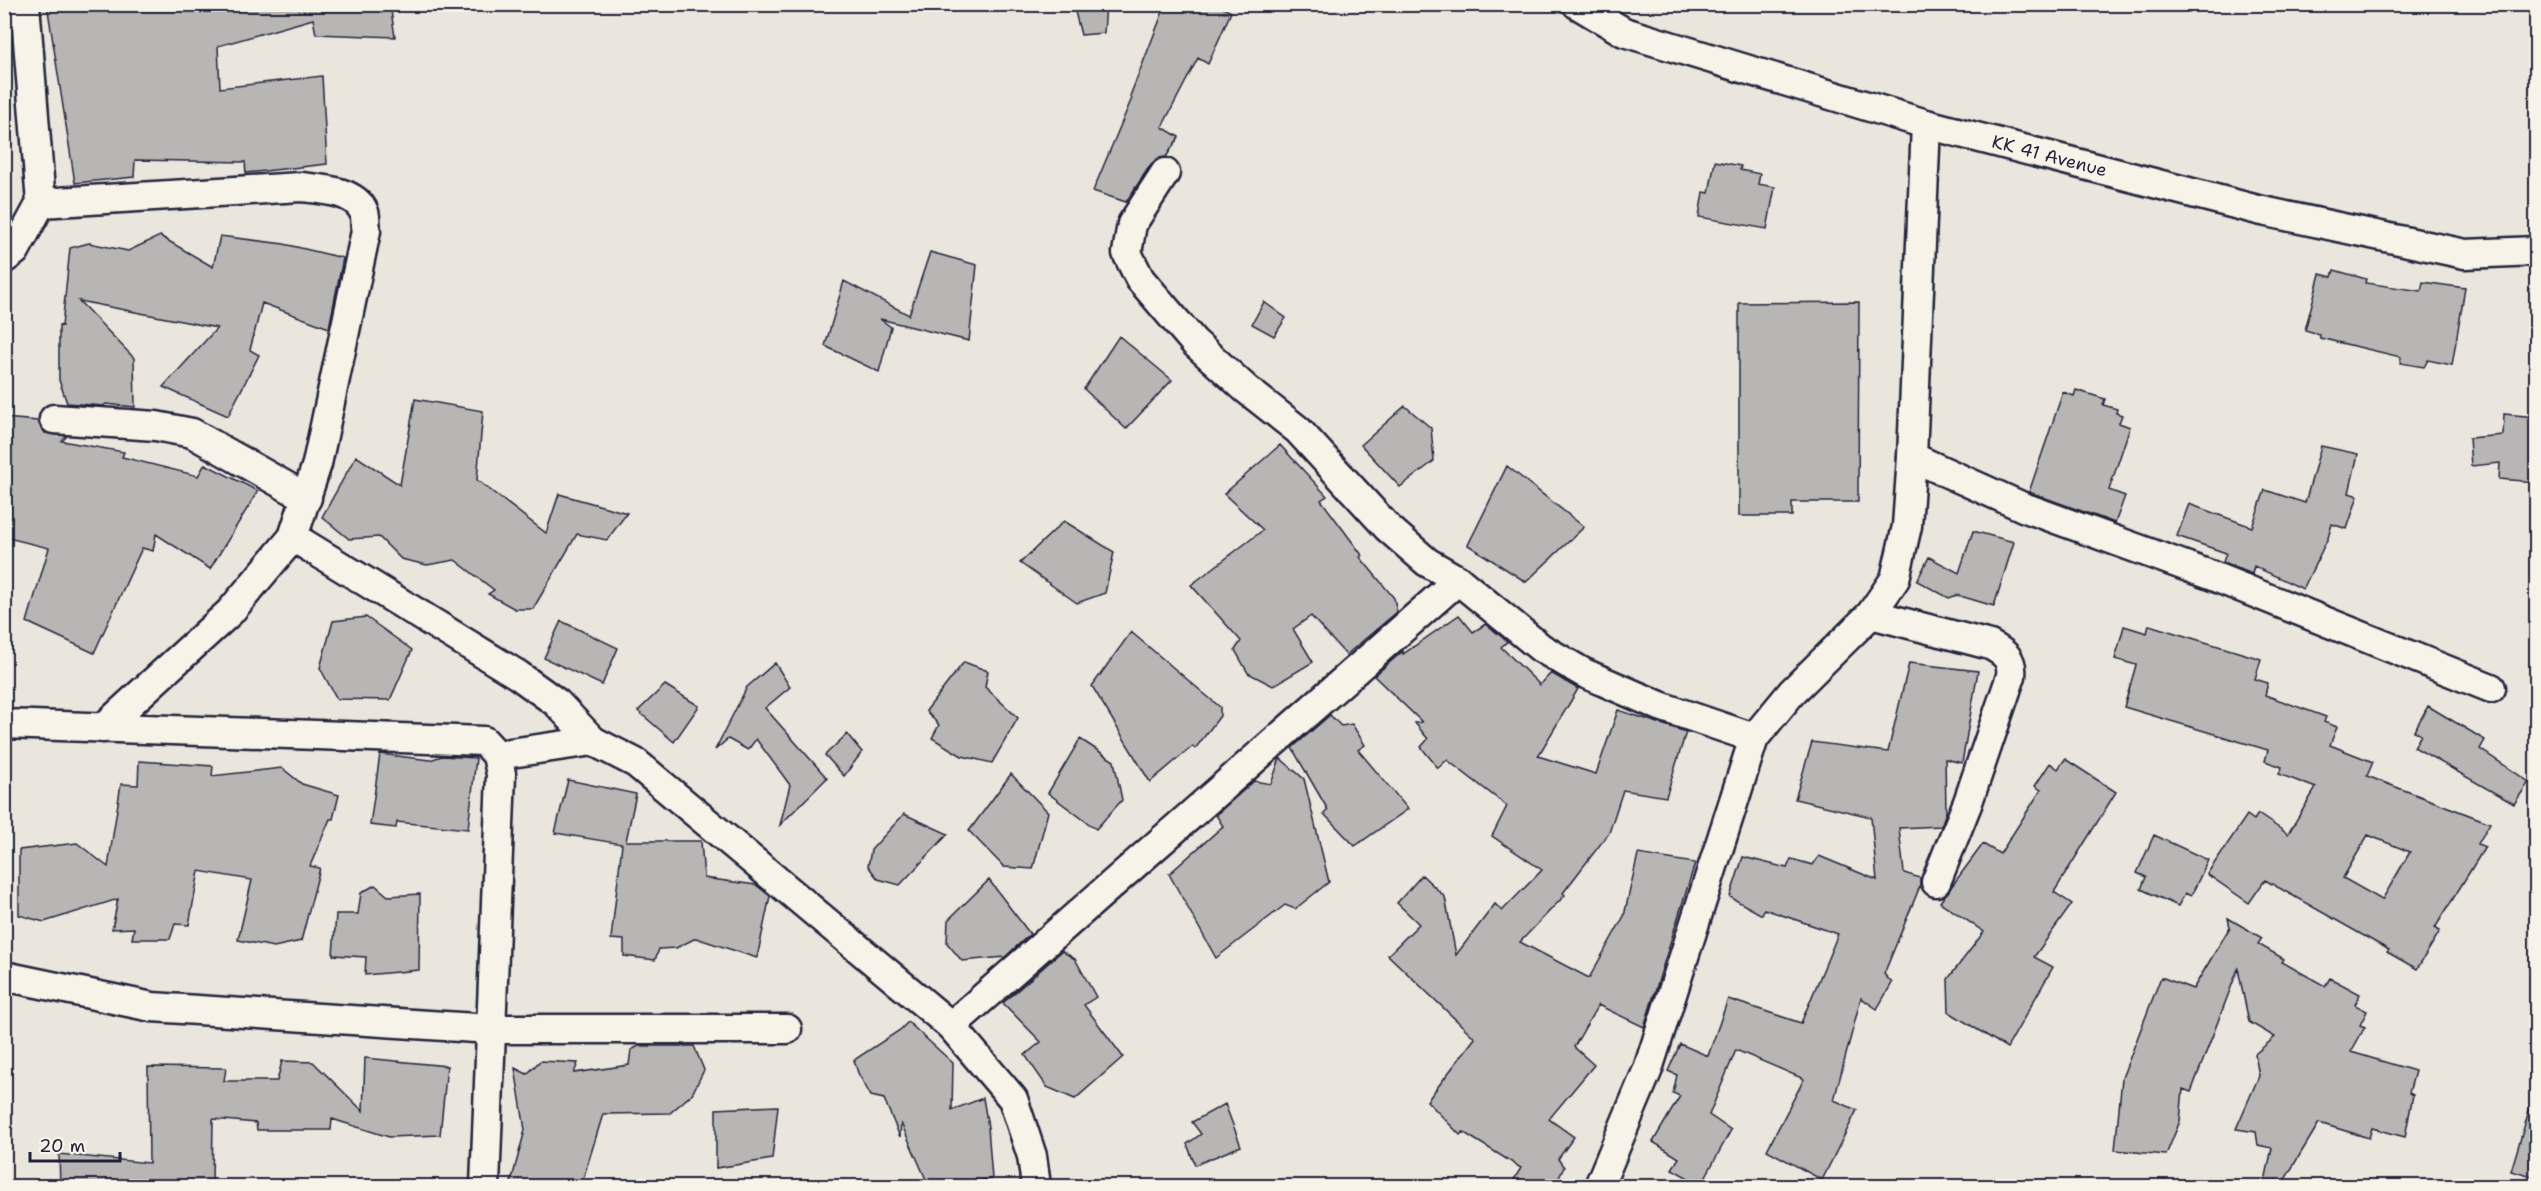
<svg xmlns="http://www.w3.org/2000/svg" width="2541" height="1191" viewBox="0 0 2541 1191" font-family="'Shantell Sans',sans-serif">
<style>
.building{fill:#b8b6b5;stroke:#22223b;stroke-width:1.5;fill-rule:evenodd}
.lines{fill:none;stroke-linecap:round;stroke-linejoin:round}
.minor-casing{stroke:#22223b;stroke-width:33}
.minor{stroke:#f7f3e8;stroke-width:28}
.labels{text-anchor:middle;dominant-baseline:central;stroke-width:5;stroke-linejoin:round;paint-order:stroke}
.street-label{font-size:18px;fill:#22223b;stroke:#f7f3e8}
</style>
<rect width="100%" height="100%" fill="#eae6de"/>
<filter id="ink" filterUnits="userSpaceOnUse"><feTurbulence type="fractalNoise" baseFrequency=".0167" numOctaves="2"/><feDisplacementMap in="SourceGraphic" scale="12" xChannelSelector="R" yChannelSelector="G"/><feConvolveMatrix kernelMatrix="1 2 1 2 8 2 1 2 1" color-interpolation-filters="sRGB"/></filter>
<g filter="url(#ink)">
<path class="building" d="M 47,4 L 390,4 L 395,37 L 316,34 L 313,19 L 218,46 L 220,88 L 322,76 L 327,164 L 246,173 L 245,162 L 135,160 L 134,177 L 75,183 Z
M 1073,4 L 1106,4 L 1104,33 L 1081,35 Z
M 1166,4 L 1216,4 L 1231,12 L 1208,64 L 1198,58 L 1162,127 L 1179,137 L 1166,157 L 1157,159 L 1151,164 L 1126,202 L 1093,191 L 1132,98 L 1130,96 Z
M 1715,161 L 1741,166 L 1740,170 L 1760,174 L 1758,184 L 1775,187 L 1767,229 L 1699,217 L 1703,192 L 1709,193 Z
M 160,236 L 213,267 L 220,236 L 284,244 L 343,258 L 329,328 L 262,303 L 250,350 L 259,355 L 228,416 L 163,387 L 217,328 L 79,301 L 134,358 L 135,407 L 106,404 L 103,406 L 67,403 L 59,380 L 59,325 L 62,326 L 70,248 L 89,243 L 128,251 Z
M 930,252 L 977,265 L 969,341 L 880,319 L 891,327 L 879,372 L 825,346 L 844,281 L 909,315 Z
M 2334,270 L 2366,279 L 2365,283 L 2421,291 L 2423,282 L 2465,288 L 2452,365 L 2428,360 L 2424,367 L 2400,363 L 2401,357 L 2320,338 L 2319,334 L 2305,330 L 2320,274 L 2332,277 Z
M 1264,302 L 1286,318 L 1274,336 L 1252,324 Z
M 1859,302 L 1858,502 L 1792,502 L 1792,516 L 1739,516 L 1739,303 Z
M 1119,336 L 1172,380 L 1126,429 L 1084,389 Z
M 2076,390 L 2105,399 L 2103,405 L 2117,409 L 2116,413 L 2122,415 L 2119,423 L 2130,427 L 2109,490 L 2125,496 L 2115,523 L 2029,492 L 2063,392 L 2074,396 Z
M 415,399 L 483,411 L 477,480 L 546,533 L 559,494 L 627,513 L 607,540 L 577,534 L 533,609 L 515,609 L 488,594 L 494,590 L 455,560 L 427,565 L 401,559 L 379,537 L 349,539 L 322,517 L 356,456 L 400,485 Z
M 1405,406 L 1431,428 L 1434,461 L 1400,487 L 1361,445 Z
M 2504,414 L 2536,417 L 2536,482 L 2499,479 L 2500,463 L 2471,466 L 2469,438 L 2503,435 Z
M 4,418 L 38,421 L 45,433 L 67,436 L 62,441 L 124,452 L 122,457 L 198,476 L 205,464 L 258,491 L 210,569 L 156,534 L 153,551 L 142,548 L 94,653 L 27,622 L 49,548 L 4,537 Z
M 1280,445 L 1327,496 L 1321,500 L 1362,555 L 1360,557 L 1394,598 L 1397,612 L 1346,655 L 1311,616 L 1293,629 L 1313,662 L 1273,686 L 1248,673 L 1235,650 L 1241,641 L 1191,585 L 1263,530 L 1224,494 Z
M 2321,446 L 2358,454 L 2349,493 L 2358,496 L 2347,529 L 2332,524 L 2328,538 L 2303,589 L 2254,566 L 2252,574 L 2223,562 L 2226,553 L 2177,536 L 2189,504 L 2252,527 L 2265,490 L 2305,503 Z
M 1507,466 L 1584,527 L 1526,582 L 1468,545 Z
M 1064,521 L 1114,552 L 1105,593 L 1077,603 L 1020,563 Z
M 1973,531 L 2014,542 L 1994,606 L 1957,595 L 1949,598 L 1917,581 L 1929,557 L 1959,573 Z
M 1459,615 L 1473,632 L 1486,624 L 1503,638 L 1507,642 L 1501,647 L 1540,685 L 1551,673 L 1578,689 L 1538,756 L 1596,774 L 1618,710 L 1686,732 L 1666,797 L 1623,790 L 1609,833 L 1563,893 L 1565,895 L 1520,942 L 1589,978 L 1624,916 L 1638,854 L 1695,863 L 1644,1027 L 1598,1005 L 1574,1047 L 1594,1065 L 1549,1119 L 1574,1137 L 1558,1159 L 1564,1167 L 1555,1186 L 1510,1186 L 1521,1168 L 1463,1132 L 1460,1135 L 1427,1101 L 1475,1038 L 1388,955 L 1419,924 L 1397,903 L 1422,875 L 1445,897 L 1456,955 L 1495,904 L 1502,911 L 1542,870 L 1492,836 L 1507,806 L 1447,760 L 1438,768 L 1421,747 L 1428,739 L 1415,723 L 1422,722 L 1374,676 L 1403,651 L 1403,654 Z
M 366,617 L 412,650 L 390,700 L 337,699 L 320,668 L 333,621 Z
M 561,621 L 618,648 L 602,685 L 544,658 Z
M 2149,625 L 2261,659 L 2255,679 L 2268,683 L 2265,695 L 2326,717 L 2324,722 L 2337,727 L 2330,745 L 2373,762 L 2367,776 L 2490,823 L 2478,844 L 2485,847 L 2435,928 L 2440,931 L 2417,969 L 2387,952 L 2389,950 L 2265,880 L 2249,903 L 2207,874 L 2247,815 L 2254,820 L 2258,814 L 2288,834 L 2316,788 L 2279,774 L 2282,767 L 2265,761 L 2268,750 L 2124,707 L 2136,665 L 2115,659 L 2124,626 L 2147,633 ZM 2368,835 L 2410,852 L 2382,900 L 2343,878 Z
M 1131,632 L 1220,707 L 1220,716 L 1195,749 L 1193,746 L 1150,782 L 1092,686 Z
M 964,662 L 988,671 L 985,687 L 1018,718 L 992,763 L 962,756 L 932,738 L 939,725 L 926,711 Z
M 775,663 L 790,687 L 765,708 L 827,778 L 780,825 L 790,785 L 756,739 L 748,750 L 728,739 L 715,750 L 747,687 Z
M 1909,663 L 1978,671 L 1962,763 L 1945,759 L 1946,812 L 1941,826 L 1899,828 L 1904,873 L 1920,878 L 1920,886 L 1884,974 L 1892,983 L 1877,1009 L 1861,998 L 1834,1100 L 1857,1110 L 1822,1180 L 1767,1150 L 1804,1079 L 1736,1050 L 1709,1115 L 1731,1130 L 1701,1185 L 1672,1169 L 1679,1158 L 1653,1142 L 1680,1096 L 1673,1093 L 1677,1075 L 1668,1071 L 1680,1044 L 1708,1056 L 1728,999 L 1801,1023 L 1838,934 L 1764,909 L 1762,915 L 1730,897 L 1743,857 L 1787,868 L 1791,859 L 1813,865 L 1819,856 L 1877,880 L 1871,817 L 1795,799 L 1812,742 L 1888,752 Z
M 665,685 L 699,706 L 674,742 L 638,711 Z
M 2428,706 L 2485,740 L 2480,749 L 2529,782 L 2514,804 L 2414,747 L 2421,735 L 2414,731 Z
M 1330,715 L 1341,726 L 1352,724 L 1365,745 L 1358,750 L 1408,809 L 1355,846 L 1324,814 L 1328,810 L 1292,748 Z
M 847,734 L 862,752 L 844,776 L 825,755 Z
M 1080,739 L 1114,761 L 1122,800 L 1096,829 L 1048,793 Z
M 380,754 L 430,760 L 442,756 L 476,758 L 468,829 L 397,822 L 396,828 L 370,825 Z
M 1280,758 L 1304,779 L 1329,882 L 1295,909 L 1285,905 L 1216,958 L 1169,874 L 1223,826 L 1216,815 L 1254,781 L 1271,784 Z
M 2065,759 L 2116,792 L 2054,892 L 2072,904 L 2034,957 L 2053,967 L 2007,1048 L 1949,1012 L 1948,979 L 1984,932 L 1940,902 L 1983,844 L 2000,854 L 2041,790 L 2035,786 L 2050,763 L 2058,769 Z
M 139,761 L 213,766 L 212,776 L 282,768 L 302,784 L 339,795 L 333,819 L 330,819 L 310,866 L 320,868 L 301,941 L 274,947 L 238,940 L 252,880 L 199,871 L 189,925 L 175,924 L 170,939 L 132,939 L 134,928 L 112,929 L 118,899 L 44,922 L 19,915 L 19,850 L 77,843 L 108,867 L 121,784 L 138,785 Z
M 1011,774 L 1048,812 L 1033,869 L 1004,867 L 969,831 Z
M 568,780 L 636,794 L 626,841 L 701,841 L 704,878 L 756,885 L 770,896 L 757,958 L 696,938 L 676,948 L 659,949 L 655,960 L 624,956 L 624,940 L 611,939 L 622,844 L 555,833 Z
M 904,814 L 948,834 L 900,885 L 878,879 L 868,866 L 871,850 Z
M 2154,835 L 2208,860 L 2191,896 L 2185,893 L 2178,906 L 2141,889 L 2146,877 L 2137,873 Z
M 989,880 L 1030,934 L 1005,957 L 962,961 L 947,943 L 948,920 Z
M 375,885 L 388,896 L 420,894 L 419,970 L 365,975 L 366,957 L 333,955 L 336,914 L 358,914 L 361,893 Z
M 2228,918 L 2262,938 L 2258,944 L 2284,959 L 2282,962 L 2325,986 L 2330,978 L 2360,994 L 2355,1005 L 2367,1011 L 2360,1025 L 2365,1027 L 2351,1052 L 2415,1071 L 2409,1093 L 2413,1095 L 2405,1137 L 2372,1128 L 2369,1138 L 2319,1123 L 2281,1186 L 2264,1186 L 2272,1148 L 2258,1145 L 2256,1132 L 2236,1129 L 2259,1076 L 2255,1054 L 2275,1037 L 2249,1022 L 2238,969 L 2191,1092 L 2183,1089 L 2180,1121 L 2166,1155 L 2115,1150 L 2122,1078 L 2161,977 L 2193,989 L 2230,927 Z
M 1062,951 L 1075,959 L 1096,997 L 1084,1005 L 1123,1057 L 1075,1099 L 1047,1087 L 1025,1055 L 1041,1042 L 1003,1003 Z
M 908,1022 L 953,1063 L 952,1110 L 983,1098 L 988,1127 L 992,1179 L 929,1186 L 901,1123 L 900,1137 L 884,1099 L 871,1096 L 858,1073 L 854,1060 L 900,1030 Z
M 639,1046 L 694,1046 L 704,1070 L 692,1094 L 670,1113 L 603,1114 L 581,1186 L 510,1186 L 525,1130 L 515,1068 L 527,1074 L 540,1061 L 578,1063 L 574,1073 L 629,1065 L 631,1050 Z
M 365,1058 L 447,1066 L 440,1135 L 389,1137 L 332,1119 L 331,1130 L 257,1130 L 256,1123 L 213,1119 L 212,1186 L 60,1186 L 59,1154 L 149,1163 L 148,1067 L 226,1068 L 224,1081 L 277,1081 L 282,1061 L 313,1062 L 363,1111 Z
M 1225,1104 L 1241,1146 L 1195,1165 L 1187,1144 L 1201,1134 L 1192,1122 Z
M 778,1106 L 772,1159 L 716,1168 L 716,1109 Z
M 2530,1107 L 2536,1108 L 2536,1178 L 2511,1171 Z"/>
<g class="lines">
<defs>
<g id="minor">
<path id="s1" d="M 1577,4 L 1624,32 L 1926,124 L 2258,210 L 2465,254 L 2536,251"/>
<path d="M 1165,173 L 1132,224 L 1127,253 L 1140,279 L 1194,342 L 1246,389 L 1298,430 L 1388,528 L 1427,562 L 1458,580 L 1541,648 L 1584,673 L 1660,706 L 1754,738"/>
<path d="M 41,203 L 301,187 C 320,189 355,190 364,212 C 366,217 365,226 366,231 L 317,464 L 293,537 L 230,612 L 103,728"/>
<path d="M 4,259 L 15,251 L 41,203 L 25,4"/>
<path d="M 54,419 L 156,426 L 192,433 L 307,498"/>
<path d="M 1912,457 L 2023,507 L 2210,575 L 2491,688"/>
<path d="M 293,537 L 518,675 L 557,703 L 593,741"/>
<path d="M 1871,614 L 1990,645 C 2005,653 2013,659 2011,676 L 1968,802 L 1936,882"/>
<path d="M 4,724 L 484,741 L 497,755 L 501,774 L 485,1186"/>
<path d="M 497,755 L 593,741 L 636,763 L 951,1026 L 1013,1099 L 1032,1156 L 1036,1186"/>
<path d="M 4,976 L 152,1007 L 491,1029 L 787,1029"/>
<path d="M 951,1026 L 1458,580"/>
<path d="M 1599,1186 L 1648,1069 L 1754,738 L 1792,692 L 1871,614 L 1895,579 L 1907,526 L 1912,457 L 1926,124"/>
</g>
</defs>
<use href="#minor" class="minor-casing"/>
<use href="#minor" class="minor"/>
</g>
</g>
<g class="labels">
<g class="street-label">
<text stroke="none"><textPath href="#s1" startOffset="498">KK 41 Avenue</textPath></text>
</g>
</g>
<rect width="2541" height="1191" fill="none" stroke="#f7f3e8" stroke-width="24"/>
<rect x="12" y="12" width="2517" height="1167" fill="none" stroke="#22223b" stroke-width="2" filter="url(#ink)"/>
<path d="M30 1152v9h90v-9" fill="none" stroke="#22223b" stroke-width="3"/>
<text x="39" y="1152" font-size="18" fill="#22223b" stroke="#f7f3e8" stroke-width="4.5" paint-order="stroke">20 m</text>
</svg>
